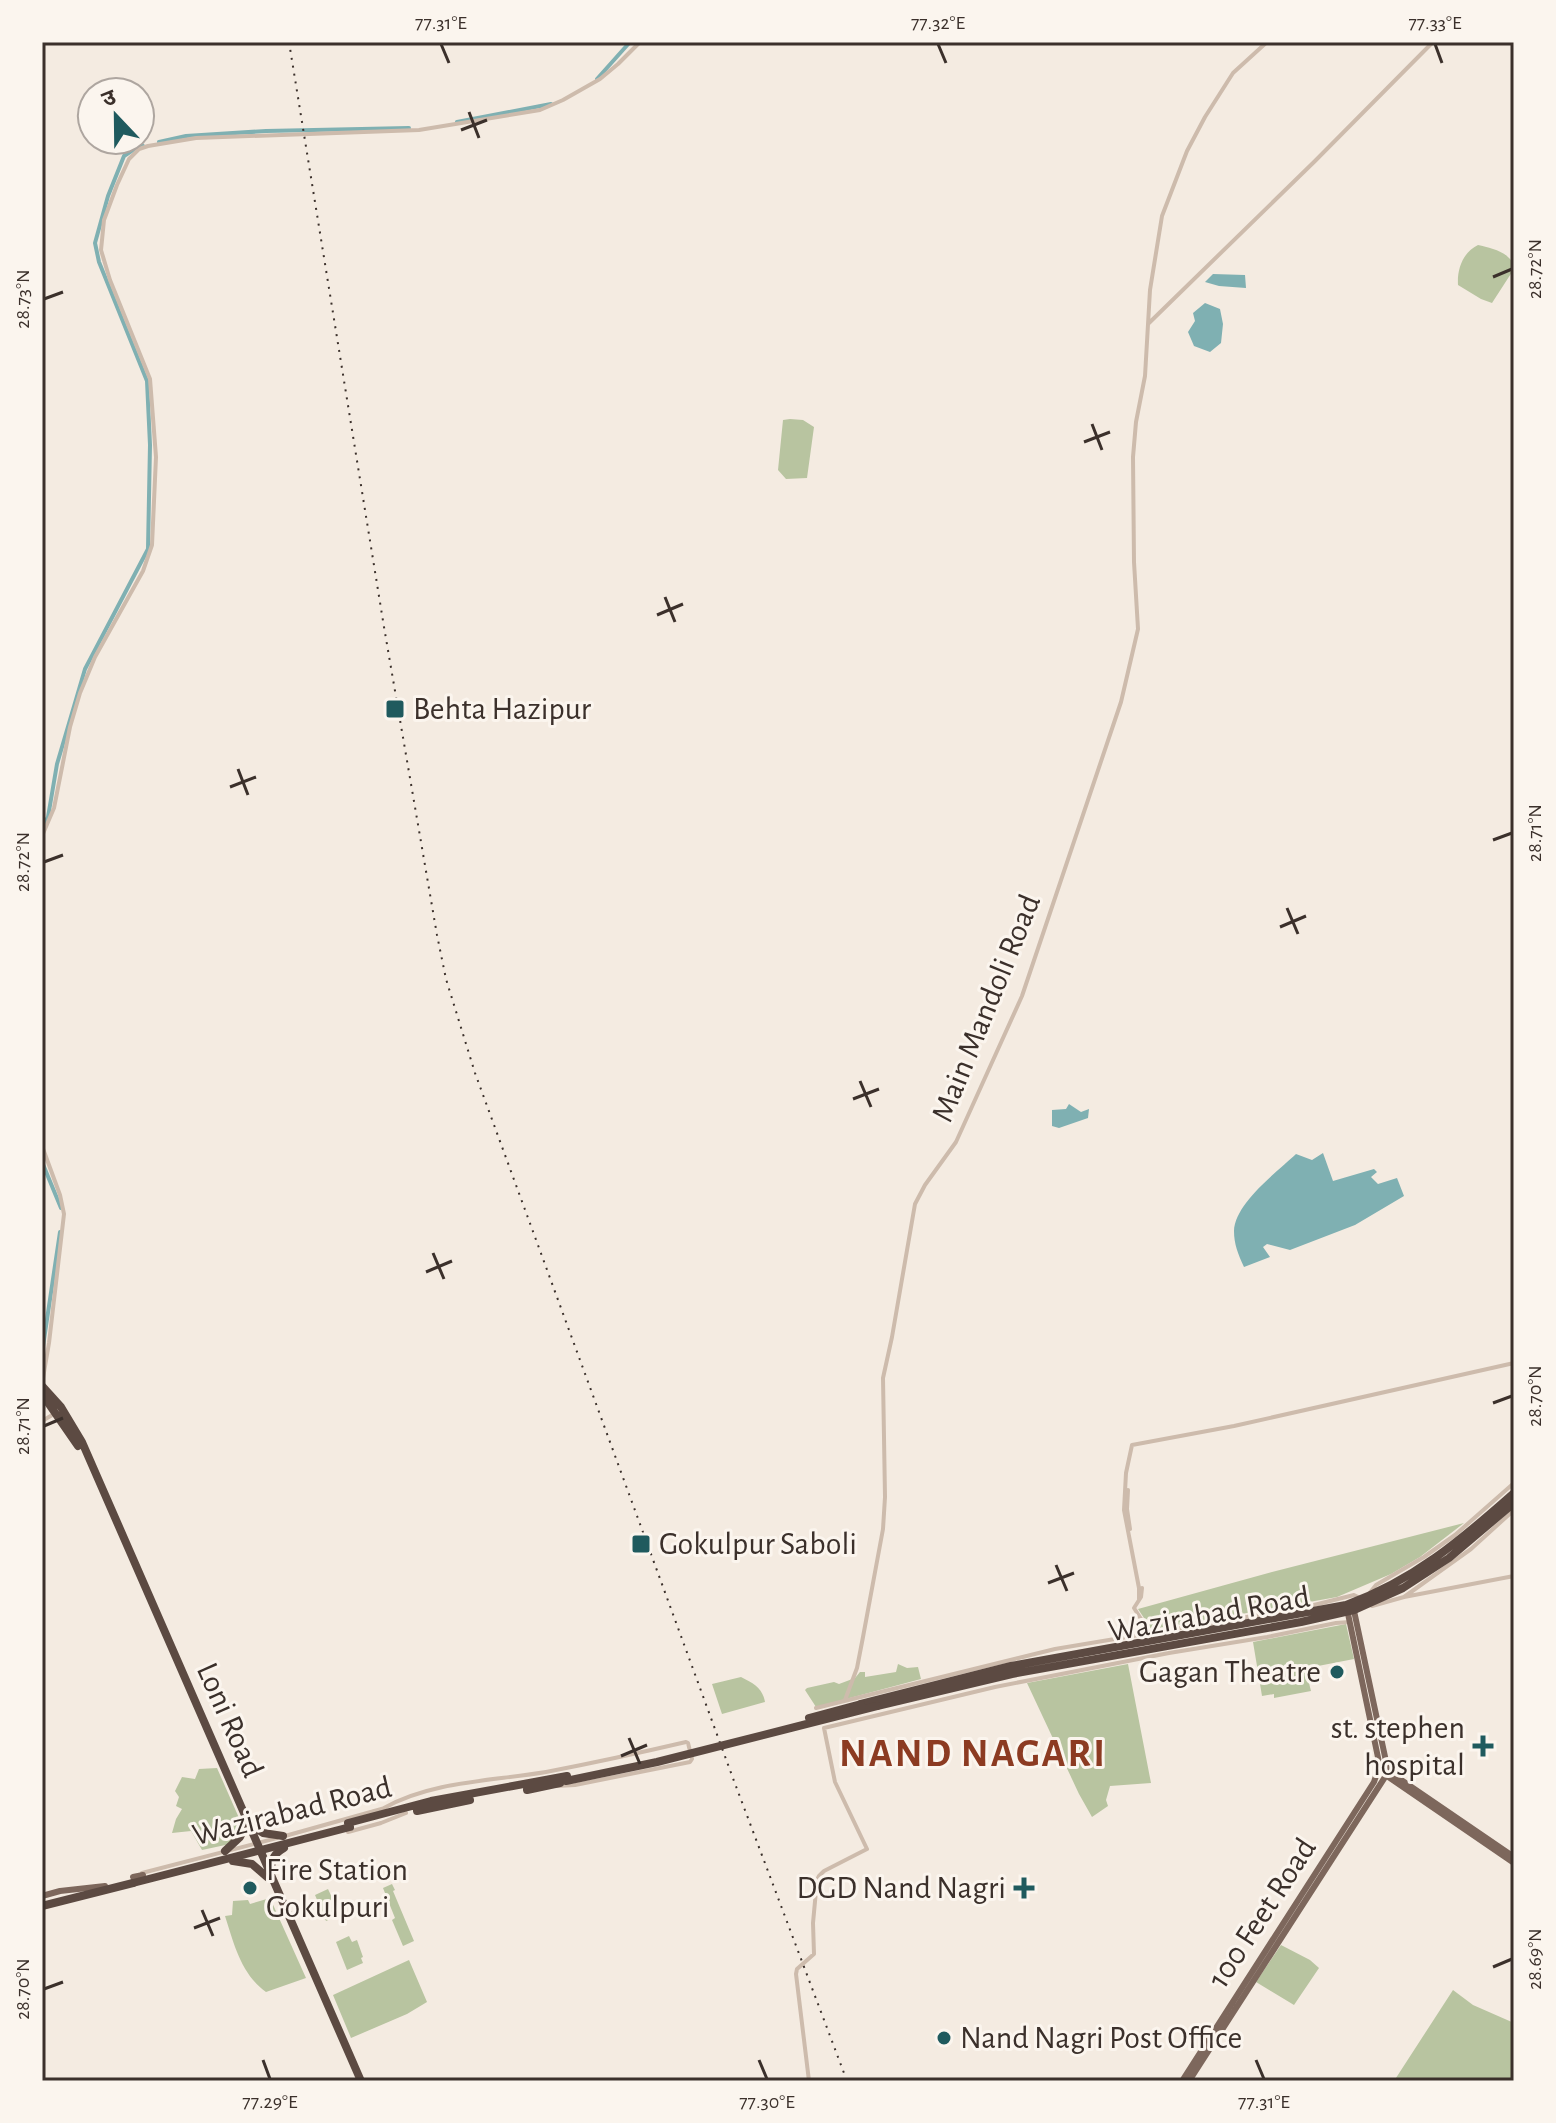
<svg xmlns="http://www.w3.org/2000/svg" width="1556" height="2123" viewBox="0 0 1556 2123" font-family="'Alegreya Sans','Noto Sans Devanagari',sans-serif">
<style>
.green{fill:#b8c4a0}
.water{fill:#7fb0b2}
.lines{fill:none;stroke-linecap:round;stroke-linejoin:round}
.canal{stroke:#7fb0b2;stroke-width:4}
.minor{stroke:#cdbbac;stroke-width:4}
.major{stroke:#7d675c;stroke-width:6}
.highway{stroke:#5c4a42;stroke-width:8}
.rail{stroke:#3b302b;stroke-width:2;stroke-dasharray:2 6;stroke-linecap:butt}
.highway-bridge{stroke:#5c4a42;stroke-width:8}
.ticks{fill:none;stroke:#3b302b;stroke-width:3}
.poi-dot{fill:#1f5a5e;stroke:#fbf5ee;stroke-width:3}
.labels{text-anchor:middle;dominant-baseline:central;stroke-width:6;stroke-linejoin:round;paint-order:stroke}
.poi-label{font-size:32px;fill:#3b302b;stroke:#fbf5ee;text-anchor:start}
.street-label{font-size:32px;fill:#3b302b;stroke:#fbf5ee}
.district-label{font-size:40px;font-weight:bold;letter-spacing:2px;fill:#8c3b22;stroke:#fbf5ee}
.neatline{fill:none;stroke:#3b302b;stroke-width:3}
.ticks-label{font-size:20px;text-anchor:middle;fill:#3b302b}
</style>
<rect width="100%" height="100%" fill="#f4ebe1"/>
<path class="green" d="M 1478,245 C 1492,248 1513,253 1514,269 L 1492,303 L 1481,299 L 1458,285 C 1457,269 1463,252 1478,245 Z
M 790,419 L 803,420 L 814,427 L 807,478 L 786,479 L 778,470 L 783,420 Z
M 1464,1523 L 1420,1557 L 1391,1574 L 1337,1597 L 1152,1630 L 1138,1609 L 1272,1572 Z
M 1346,1624 L 1354,1659 L 1318,1666 L 1321,1683 L 1318,1684 L 1316,1675 L 1308,1679 L 1311,1691 L 1274,1698 L 1274,1694 L 1262,1696 L 1253,1642 Z
M 898,1664 L 907,1668 L 918,1667 L 921,1679 L 816,1707 L 805,1690 L 807,1688 L 834,1682 L 839,1684 L 855,1678 L 860,1672 L 865,1672 L 865,1677 L 896,1672 Z
M 1128,1664 L 1151,1783 L 1110,1786 L 1106,1800 L 1108,1806 L 1092,1817 L 1079,1794 L 1027,1683 Z
M 741,1677 C 754,1684 762,1687 765,1702 L 722,1714 L 712,1684 Z
M 217,1768 L 243,1827 L 230,1844 L 202,1850 L 191,1831 L 172,1833 L 176,1819 L 182,1809 L 176,1806 L 179,1797 L 175,1791 L 182,1777 L 195,1779 L 199,1769 Z
M 392,1884 L 395,1890 L 393,1891 L 414,1941 L 403,1946 L 392,1920 L 395,1918 L 383,1888 Z
M 328,1889 L 340,1915 L 326,1921 L 315,1895 Z
M 270,1898 L 306,1978 L 266,1992 C 241,1974 234,1944 225,1916 L 232,1915 L 233,1901 L 248,1900 L 250,1904 Z
M 349,1936 L 352,1942 L 357,1940 L 363,1957 L 361,1958 L 363,1963 L 347,1970 L 336,1942 Z
M 1281,1945 L 1310,1960 L 1319,1968 L 1294,2005 L 1256,1982 Z
M 409,1960 L 427,2002 L 407,2014 L 351,2038 L 333,1995 Z
M 1453,1990 L 1473,2005 L 1514,2023 L 1514,2081 L 1394,2081 Z"/>
<path class="water" d="M 1213,274 L 1245,275 L 1246,288 L 1219,286 L 1205,282 Z
M 1205,303 L 1220,309 L 1223,324 L 1221,343 L 1210,352 L 1194,346 L 1188,332 L 1195,321 L 1193,313 Z
M 1069,1104 L 1081,1112 L 1089,1109 L 1088,1118 L 1059,1128 L 1052,1126 L 1052,1110 L 1066,1109 Z
M 1323,1153 L 1333,1181 L 1374,1169 L 1377,1172 L 1371,1177 L 1378,1184 L 1397,1178 L 1404,1196 L 1355,1225 L 1290,1250 L 1267,1244 L 1263,1247 L 1270,1257 L 1244,1267 C 1238,1254 1234,1244 1234,1231 C 1235,1203 1277,1172 1296,1154 L 1312,1160 Z"/>
<g class="lines">
<path class="canal" d="M 597,79 L 630,42
M 457,122 L 551,104
M 159,142 L 186,136 L 266,131 L 409,128
M 42,827 L 48,817 L 57,764 L 85,669 L 148,549 L 150,445 L 147,381 L 99,262 L 95,243 L 108,196 L 124,156 L 136,148 L 143,146
M 42,1162 L 61,1208
M 42,1353 L 60,1232"/>
<path class="minor" d="M 1149,323 L 1315,161 L 1433,42
M 42,836 L 54,808 L 70,727 L 80,693 L 95,657 L 143,571 L 152,545 L 156,457 L 150,379 L 110,280 L 101,250 L 104,220 L 117,185 L 129,159 L 139,149 L 148,146 L 196,138 L 419,130 L 540,110 L 563,100 L 600,79 L 618,64 L 640,42
M 42,1146 L 60,1195 L 64,1214 L 49,1343 L 42,1384
M 42,1421 L 54,1414
M 1128,1490 L 1127,1509 L 1130,1529
M 1142,1588 L 1141,1597 L 1134,1608 L 1150,1633
M 1368,1595 L 1376,1585 L 1424,1557 L 1455,1535 L 1514,1483
M 1404,1597 L 1471,1549 L 1514,1510
M 1139,1599 L 1139,1588 L 1124,1510 L 1126,1473 L 1132,1445 L 1234,1426 L 1514,1363
M 1372,1606 L 1404,1597 L 1514,1576
M 845,1700 L 857,1668 L 863,1637 L 883,1529 L 885,1497 L 883,1378 L 892,1337 L 915,1204 L 925,1185 L 956,1142 L 1022,996 L 1121,702 L 1138,629 L 1134,562 L 1133,457 L 1136,422 L 1145,376 L 1150,290 L 1162,216 L 1187,151 L 1205,117 L 1233,73 L 1267,42
M 816,1708 L 1055,1649 L 1306,1607 L 1354,1595 L 1360,1598
M 384,1808 C 432,1781 493,1781 546,1772 C 593,1763 639,1753 686,1742 L 688,1743 L 692,1759 L 690,1762 L 575,1785 L 557,1786
M 348,1832 L 381,1823 L 406,1813
M 285,1836 L 385,1808
M 142,1873 L 277,1838
M 809,2081 L 796,1974 L 797,1969 L 814,1954 L 813,1923 L 817,1880 L 819,1876 L 824,1871 L 867,1849 L 835,1782 L 824,1728 L 995,1687 L 1169,1653 L 1267,1637 L 1336,1623 L 1350,1622"/>
<path class="major" d="M 1353,1606 L 1387,1766 L 1394,1775 L 1514,1857
M 1347,1609 L 1380,1767 L 1378,1770
M 1385,1777 L 1387,1776 L 1514,1863
M 133,1877 L 143,1875
M 42,1896 L 60,1891 L 105,1886
M 1182,2081 L 1374,1782 L 1378,1770
M 1189,2081 L 1385,1777"/>
<path class="highway" d="M 42,1386 L 61,1407 L 82,1442 L 361,2081
M 42,1394 L 78,1446
M 861,1704 L 1011,1666 L 1346,1605 C 1413,1581 1461,1540 1514,1493
M 877,1706 L 1012,1674 L 1301,1622 L 1354,1610 L 1403,1588 L 1449,1558 L 1514,1503
M 527,1790 L 560,1783
M 417,1811 L 470,1800
M 348,1823 L 431,1801 L 567,1776
M 249,1824 L 263,1833 L 283,1836
M 225,1851 L 240,1837 L 245,1827
M 233,1861 L 252,1864 L 267,1877
M 271,1870 C 271,1859 275,1853 284,1848
M 42,1906 L 133,1883"/>
<path class="rail" d="M 289,42 L 384,627 L 437,935 L 446,979 L 475,1073 L 734,1781 L 847,2081"/>
<path class="highway-bridge" d="M 809,1718 L 861,1704
M 566,1781 L 657,1762 L 877,1706
M 133,1883 L 350,1827"/>
</g>
<path class="ticks" d="M 441,44 L 449,63M 938,44 L 946,63M 1435,44 L 1442,63M 469,112 L 479,138M 461,130 L 487,120M 1493,277 L 1512,269M 44,299 L 63,292M 1092,424 L 1102,450M 1084,442 L 1110,432M 665,597 L 675,622M 657,615 L 683,604M 238,769 L 248,795M 230,787 L 256,777M 1493,840 L 1512,833M 44,862 L 63,855M 1287,908 L 1298,934M 1280,927 L 1306,916M 860,1081 L 871,1107M 853,1099 L 879,1089M 433,1253 L 444,1279M 426,1272 L 452,1261M 1493,1403 L 1512,1396M 44,1426 L 63,1418M 1056,1565 L 1067,1591M 1048,1583 L 1074,1573M 629,1738 L 640,1764M 621,1756 L 647,1745M 202,1910 L 213,1936M 194,1928 L 220,1918M 1493,1967 L 1512,1959M 44,1989 L 63,1982M 263,2060 L 270,2079M 759,2060 L 767,2079M 1256,2060 L 1264,2079"/>
<g class="poi-dot">
<rect x="385" y="699" width="20" height="20" rx="4"/>
<rect x="631" y="1534" width="20" height="20" rx="4"/>
<circle cx="1337" cy="1672" r="8"/>
<path d="M1479 1734h8v8h8v8h-8v8h-8v-8h-8v-8h8z"/>
<circle cx="250" cy="1888" r="8"/>
<path d="M1020 1876h8v8h8v8h-8v8h-8v-8h-8v-8h8z"/>
<circle cx="944" cy="2038" r="8"/>
</g>
<g class="labels">
<g class="poi-label">
<text x="413" y="709">Behta Hazipur</text>
<text x="659" y="1544">Gokulpur Saboli</text>
<text x="1321" y="1672" text-anchor="end">Gagan Theatre</text>
<text x="1465" y="1728" text-anchor="end">st. stephen<tspan x="1465" dy="37">hospital</tspan></text>
<text x="266" y="1870">Fire Station<tspan x="266" dy="37">Gokulpuri</tspan></text>
<text x="1006" y="1888" text-anchor="end">DGD Nand Nagri</text>
<text x="960" y="2038">Nand Nagri Post Office</text>
</g>
<g class="street-label">
<text transform="translate(986 1008) rotate(-68)">Main Mandoli Road</text>
<text transform="translate(1209 1614) rotate(-10)">Wazirabad Road</text>
<text transform="translate(230 1720) rotate(66)">Loni Road</text>
<text transform="translate(292 1811) rotate(-14)">Wazirabad Road</text>
<text transform="translate(1262 1913) rotate(-57)">100 Feet Road</text>
</g>
<g class="district-label">
<text x="973" y="1754">NAND NAGARI</text>
</g>
</g>
<rect width="1556" height="2123" fill="none" stroke="#fbf5ee" stroke-width="88"/>
<g transform="translate(116 116) rotate(338)"><circle r="38" fill="#fbf5ee" stroke="#aea6a0" stroke-width="2"/>
<path d="M0-6L14 30L0 20L-14 30Z" fill="#1f5a5e"/>
<text y="-12" font-size="22" font-weight="bold" text-anchor="middle" fill="#3b302b">उ</text>
</g>
<rect x="44" y="44" width="1468" height="2035" class="neatline"/>
<g class="ticks-label">
<text x="441" y="29">77.31°E</text>
<text x="938" y="29">77.32°E</text>
<text x="1435" y="29">77.33°E</text>
<text transform="translate(1534 269) rotate(-90)" y="7">28.72°N</text>
<text transform="translate(22 299) rotate(-90)" y="7">28.73°N</text>
<text transform="translate(1534 833) rotate(-90)" y="7">28.71°N</text>
<text transform="translate(22 862) rotate(-90)" y="7">28.72°N</text>
<text transform="translate(1534 1396) rotate(-90)" y="7">28.70°N</text>
<text transform="translate(22 1426) rotate(-90)" y="7">28.71°N</text>
<text transform="translate(1534 1959) rotate(-90)" y="7">28.69°N</text>
<text transform="translate(22 1989) rotate(-90)" y="7">28.70°N</text>
<text x="270" y="2108">77.29°E</text>
<text x="767" y="2108">77.30°E</text>
<text x="1264" y="2108">77.31°E</text>
</g>
</svg>
